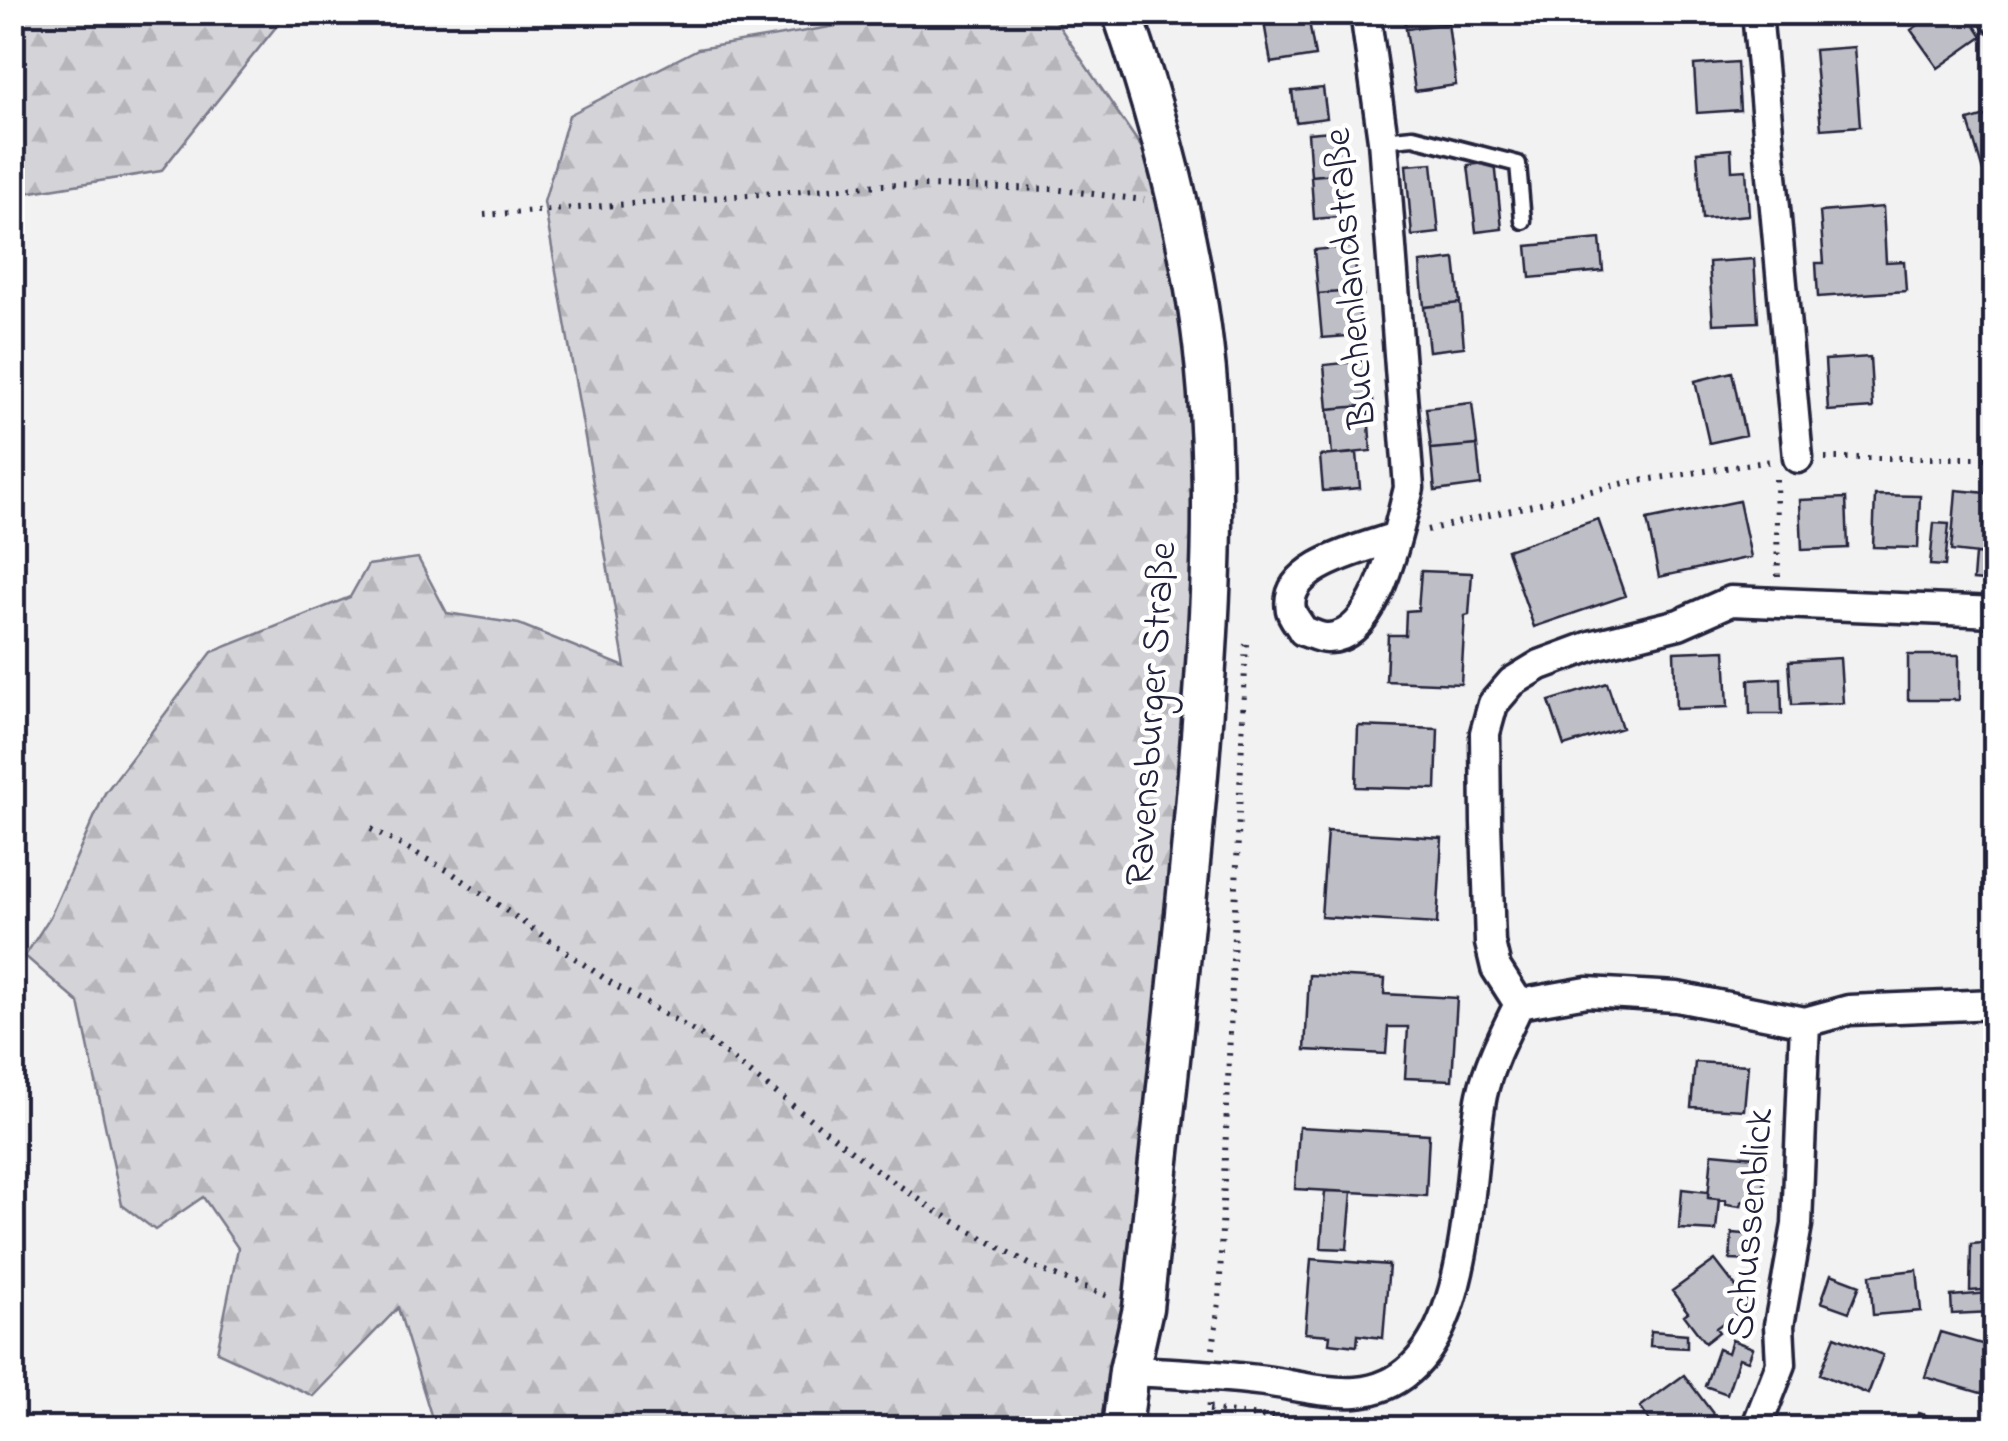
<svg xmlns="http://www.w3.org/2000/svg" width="2008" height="1441" viewBox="0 0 2008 1441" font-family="'Indie Flower',sans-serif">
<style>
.forest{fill:url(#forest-firs);stroke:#7a7a8a;stroke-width:2.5}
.building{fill:#bebec6;stroke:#22223b;stroke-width:2.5}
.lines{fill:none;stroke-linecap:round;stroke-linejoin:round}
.lane-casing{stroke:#22223b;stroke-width:21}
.street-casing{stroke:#22223b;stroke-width:35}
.secondary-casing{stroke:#22223b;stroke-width:45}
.path{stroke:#22223b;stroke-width:6;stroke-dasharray:2.5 8;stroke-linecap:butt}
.lane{stroke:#fff;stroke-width:14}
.street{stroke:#fff;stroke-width:28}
.secondary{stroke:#fff;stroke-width:38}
.labels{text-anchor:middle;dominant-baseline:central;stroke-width:9;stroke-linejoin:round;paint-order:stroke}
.street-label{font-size:40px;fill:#22223b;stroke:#fff}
</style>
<defs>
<pattern id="forest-firs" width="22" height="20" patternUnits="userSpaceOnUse" patternTransform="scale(2.5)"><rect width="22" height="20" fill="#d3d3d8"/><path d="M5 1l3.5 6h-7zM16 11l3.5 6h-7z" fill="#b5b5ba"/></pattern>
</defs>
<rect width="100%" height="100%" fill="#f2f2f3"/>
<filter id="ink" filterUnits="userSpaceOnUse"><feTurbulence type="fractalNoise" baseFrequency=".01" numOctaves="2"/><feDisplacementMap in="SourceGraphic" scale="20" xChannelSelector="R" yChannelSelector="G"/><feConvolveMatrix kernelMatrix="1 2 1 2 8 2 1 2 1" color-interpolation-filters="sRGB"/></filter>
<g filter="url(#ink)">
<path class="forest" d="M 13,12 L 287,12 L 287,13 L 161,171 L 13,195 Z
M 914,13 L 1050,13 L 1180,204 L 1211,520 L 1125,1428 L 435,1428 L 398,1308 L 313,1396 L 217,1352 L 238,1248 L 203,1197 L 155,1230 L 122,1205 L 79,1003 L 25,956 L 50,917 L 105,793 L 212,652 L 350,597 L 368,565 L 418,558 L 447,613 L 519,624 L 625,667 L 544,202 L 569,115 L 698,49 Z"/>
<path class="building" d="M 1263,12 L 1308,12 L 1308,15 L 1264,22 Z
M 1404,12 L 1447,12 L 1448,23 L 1406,29 Z
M 1686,12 L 1731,12 L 1732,21 L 1687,25 Z
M 1937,12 L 1966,12 L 1982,37 L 1938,68 L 1911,30 Z
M 1308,15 L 1315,56 L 1271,63 L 1264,22 Z
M 1448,23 L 1456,85 L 1415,91 L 1406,29 Z
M 1854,47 L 1860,126 L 1821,129 L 1814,50 Z
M 1737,62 L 1740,110 L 1697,113 L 1694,65 Z
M 1323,88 L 1327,118 L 1296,122 L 1292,91 Z
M 1996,113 L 1996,168 L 1983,171 L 1968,121 Z
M 1344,130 L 1347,173 L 1311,176 L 1308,133 Z
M 1731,149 L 1732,171 L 1746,170 L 1749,215 L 1702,219 L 1697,152 Z
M 1495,162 L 1502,229 L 1476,232 L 1468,165 Z
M 1432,163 L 1439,233 L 1412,236 L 1406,165 Z
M 1347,173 L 1351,216 L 1314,219 L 1311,176 Z
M 1883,207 L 1886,262 L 1904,261 L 1906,291 L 1818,297 L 1816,263 L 1824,263 L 1820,212 Z
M 1600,239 L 1603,271 L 1530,278 L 1527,246 Z
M 1354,246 L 1357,285 L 1362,285 L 1363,290 L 1318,294 L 1314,250 Z
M 1455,259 L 1460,303 L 1424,307 L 1420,263 Z
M 1754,259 L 1758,322 L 1713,324 L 1709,262 Z
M 1363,290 L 1363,295 L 1358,296 L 1361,335 L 1322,338 L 1318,294 Z
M 1460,303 L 1464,347 L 1429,351 L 1424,307 Z
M 1870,357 L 1873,408 L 1828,411 L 1825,360 Z
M 1364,361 L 1367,400 L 1373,400 L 1373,405 L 1328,409 L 1324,365 Z
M 1732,372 L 1745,435 L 1709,443 L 1695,381 Z
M 1472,403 L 1477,445 L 1431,449 L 1426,408 Z
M 1373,405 L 1373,412 L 1368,412 L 1371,451 L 1332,455 L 1328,409 Z
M 1477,445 L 1481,485 L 1435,491 L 1431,449 Z
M 1357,453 L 1360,488 L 1323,491 L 1320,456 Z
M 1956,490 L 1996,494 L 1996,556 L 1951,551 Z
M 1875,495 L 1920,496 L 1918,548 L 1873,547 Z
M 1846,498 L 1848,548 L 1802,550 L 1800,500 Z
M 1739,501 L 1751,557 L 1659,577 L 1647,520 Z
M 1598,519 L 1625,596 L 1534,627 L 1507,550 Z
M 1934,523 L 1949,524 L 1945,566 L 1930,565 Z
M 1975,554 L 1996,556 L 1996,582 L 1973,580 Z
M 1421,571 L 1472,573 L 1469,615 L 1465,616 L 1461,684 L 1386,681 L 1388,635 L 1405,635 L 1406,611 L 1418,610 Z
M 1725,650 L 1728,707 L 1676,709 L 1674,652 Z
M 1908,655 L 1959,655 L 1959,700 L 1908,700 Z
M 1840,658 L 1843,703 L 1792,705 L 1789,661 Z
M 1781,678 L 1782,714 L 1750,714 L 1749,680 Z
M 1607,683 L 1622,728 L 1564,746 L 1549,701 Z
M 1358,726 L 1438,729 L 1436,789 L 1356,787 Z
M 1327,831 L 1442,838 L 1437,924 L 1321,917 Z
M 1309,975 L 1385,979 L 1384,994 L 1457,998 L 1452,1080 L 1405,1078 L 1408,1027 L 1388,1027 L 1386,1054 L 1305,1050 Z
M 1695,1062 L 1748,1065 L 1744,1110 L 1691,1107 Z
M 1299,1127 L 1429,1134 L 1426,1196 L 1295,1189 Z
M 1712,1153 L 1766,1158 L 1762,1203 L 1742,1201 L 1741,1206 L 1726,1204 L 1726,1200 L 1708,1198 Z
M 1682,1189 L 1708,1192 L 1708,1198 L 1719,1199 L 1716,1231 L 1679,1229 Z
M 1325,1191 L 1352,1192 L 1347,1249 L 1321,1248 Z
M 1732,1233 L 1756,1235 L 1755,1261 L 1730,1260 Z
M 1996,1242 L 1996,1289 L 1970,1291 L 1971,1244 Z
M 1311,1259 L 1389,1265 L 1383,1338 L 1358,1335 L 1357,1346 L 1329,1343 L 1330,1335 L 1305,1333 Z
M 1715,1260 L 1749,1304 L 1716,1328 L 1719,1332 L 1705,1343 L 1684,1315 L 1688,1312 L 1672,1291 Z
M 1917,1270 L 1921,1311 L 1873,1315 L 1870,1275 Z
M 1831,1274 L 1860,1285 L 1849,1312 L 1821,1302 Z
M 1991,1293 L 1992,1312 L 1952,1314 L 1951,1296 Z
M 1651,1331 L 1687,1334 L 1687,1348 L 1650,1346 Z
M 1940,1332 L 1996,1348 L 1984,1394 L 1925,1377 Z
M 1835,1336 L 1883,1355 L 1868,1394 L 1820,1374 Z
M 1732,1340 L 1753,1348 L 1748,1361 L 1739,1358 L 1727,1394 L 1705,1386 L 1718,1349 L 1728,1353 Z
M 1684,1375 L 1717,1419 L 1705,1428 L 1654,1428 L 1640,1407 Z
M 1918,1413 L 1968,1428 L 1914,1428 Z"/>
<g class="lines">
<defs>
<path id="lane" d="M 1383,140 L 1413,137 L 1518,164 L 1523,221"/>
<path id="street" d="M 1365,12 L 1383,140 L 1409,488 C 1399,526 1378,641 1326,638 C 1319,638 1310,633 1303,631 C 1300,625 1292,616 1291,610 C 1282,565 1366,548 1396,537
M 1757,12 L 1798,458
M 1993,12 L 1996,19
M 1519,1004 L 1496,968 L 1490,943 L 1486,823 L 1485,733 L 1493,704 L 1512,682 L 1540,665 L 1594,645 L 1679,624 L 1731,601 L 1996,612
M 1519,1004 L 1587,992 L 1677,997 L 1805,1022 L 1849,1010 L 1996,1004
M 1129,1371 C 1175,1373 1220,1375 1265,1381 C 1294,1385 1327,1394 1356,1392 C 1478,1382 1464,1181 1482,1095 C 1489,1063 1505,1033 1519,1004
M 1756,1428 L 1781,1364 L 1779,1325 L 1797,1225 L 1805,1022"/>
<path id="secondary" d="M 1122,12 C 1158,116 1186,219 1201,328 C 1221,475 1210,626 1198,774 C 1183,952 1162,1130 1143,1308 L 1129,1371 L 1122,1428"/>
</defs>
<use href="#lane" class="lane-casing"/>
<use href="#street" class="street-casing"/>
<use href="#secondary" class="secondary-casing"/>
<path class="path" d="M 484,215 L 882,185 L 1053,189 L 1144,200
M 1825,458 L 1996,458
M 1776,479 L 1778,576
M 1427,530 L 1625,483 L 1772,461
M 371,829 L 449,871 L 614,985 L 701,1035 L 875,1169 L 936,1211 L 1038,1269 L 1111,1297
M 1213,1349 L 1219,1302 L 1246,642
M 1209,1410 L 1302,1421
M 1334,1425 L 1360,1428
M 1207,1428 L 1209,1401"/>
<use href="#lane" class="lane"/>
<use href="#street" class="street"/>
<use href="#secondary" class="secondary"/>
</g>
</g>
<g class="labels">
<g class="street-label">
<text transform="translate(1352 278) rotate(-95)">Buchenlandstraße</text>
<text transform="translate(1153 714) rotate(-86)">Ravensburger Straße</text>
<text transform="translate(1752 1224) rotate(-85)">Schussenblick</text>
</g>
</g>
<rect width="2008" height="1441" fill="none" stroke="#fff" stroke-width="50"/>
<rect x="25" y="25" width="1958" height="1391" fill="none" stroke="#22223b" stroke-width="4" filter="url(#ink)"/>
</svg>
